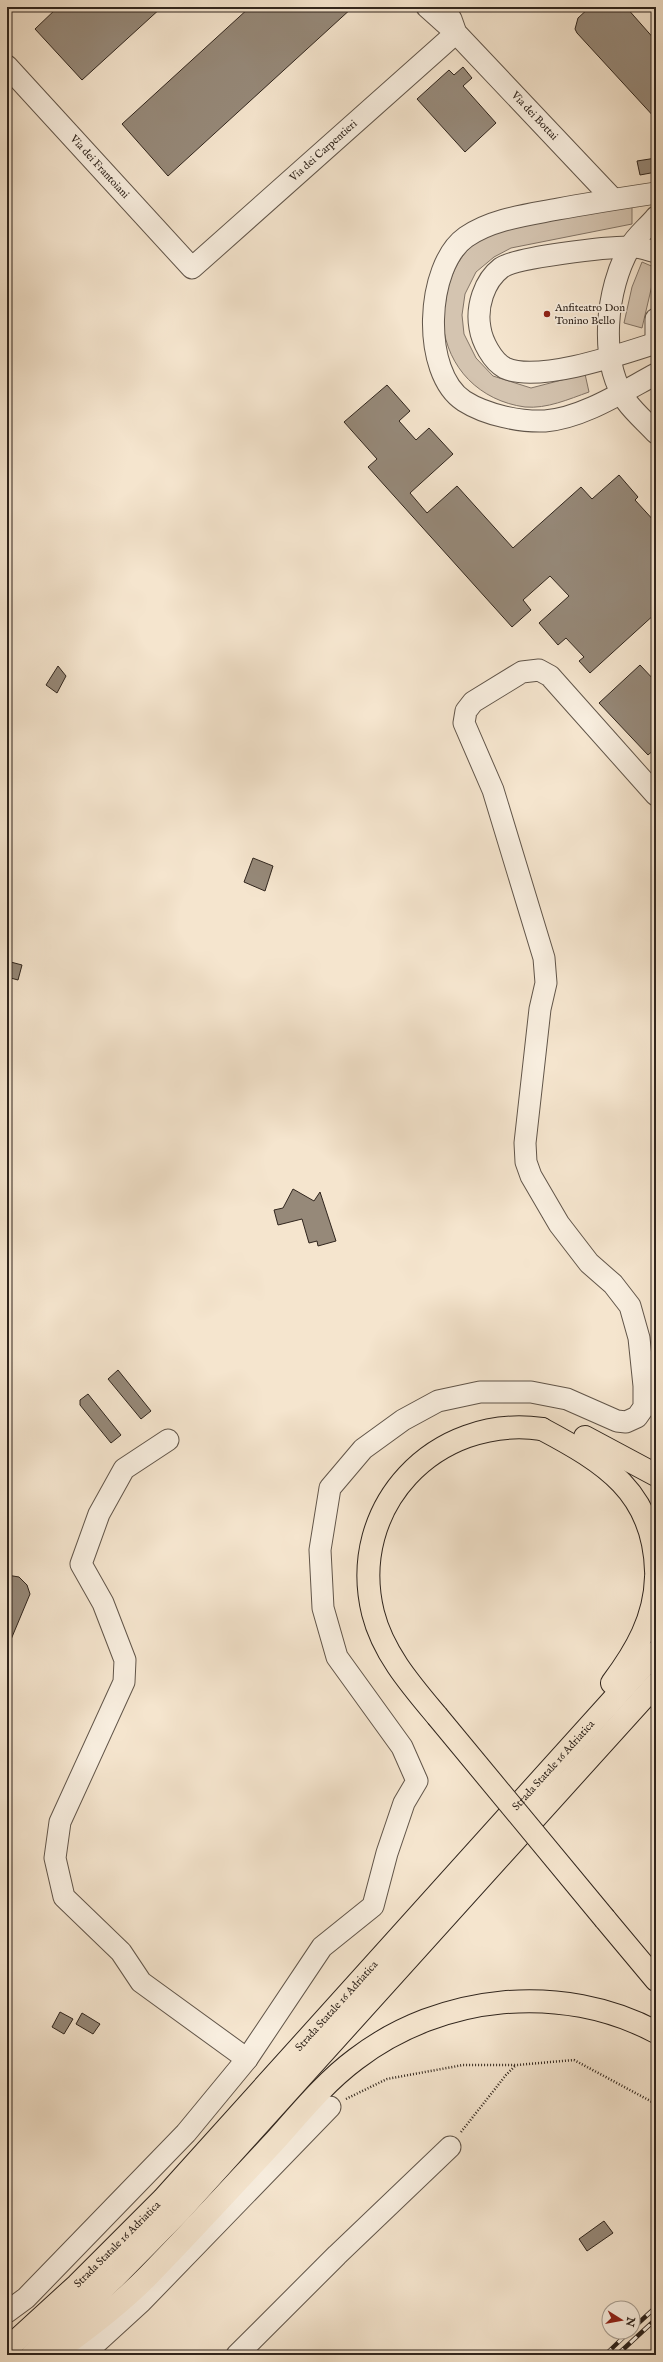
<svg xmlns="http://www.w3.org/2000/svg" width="663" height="2362" viewBox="0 0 663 2362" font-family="'IM FELL English',serif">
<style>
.green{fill:#d4c4b0;stroke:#827466}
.building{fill:#968979;stroke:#30251d}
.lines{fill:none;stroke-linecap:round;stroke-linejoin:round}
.minor-casing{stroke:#615549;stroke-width:23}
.major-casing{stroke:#30251d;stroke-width:24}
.highway-casing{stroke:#30251d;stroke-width:24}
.path{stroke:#30251d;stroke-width:2.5;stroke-dasharray:1 2;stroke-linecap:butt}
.minor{stroke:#f8eedf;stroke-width:21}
.major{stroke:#f5e5ce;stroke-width:22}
.highway{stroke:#f5e5ce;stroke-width:22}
.rail-casing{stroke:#30251d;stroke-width:4.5}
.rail{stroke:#f8eedf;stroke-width:3;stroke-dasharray:9;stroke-linecap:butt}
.major-bridge-casing{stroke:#30251d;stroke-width:24;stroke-linecap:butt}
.major-bridge{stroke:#f5e5ce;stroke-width:22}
.poi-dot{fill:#8f2418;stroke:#f8eedf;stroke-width:1.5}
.labels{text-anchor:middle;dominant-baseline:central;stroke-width:3.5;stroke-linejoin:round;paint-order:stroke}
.street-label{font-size:11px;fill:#30251d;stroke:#f8eedf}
.poi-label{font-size:11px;fill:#30251d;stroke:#f8eedf;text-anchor:start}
</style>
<rect width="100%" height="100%" fill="#f5e5ce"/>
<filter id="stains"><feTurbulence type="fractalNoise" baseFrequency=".005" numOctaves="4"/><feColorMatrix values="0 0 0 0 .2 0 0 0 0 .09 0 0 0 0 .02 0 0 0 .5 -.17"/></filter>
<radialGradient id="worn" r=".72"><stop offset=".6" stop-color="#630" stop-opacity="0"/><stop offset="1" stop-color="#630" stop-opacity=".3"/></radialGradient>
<path class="green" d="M 632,206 L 632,224 L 511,248 L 494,257 L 476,272 L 465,294 L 462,315 L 464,334 L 476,358 L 493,376 L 531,388 L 585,374 L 589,392 C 569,399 547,409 525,407 C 480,401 447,368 443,323 C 442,316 445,307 446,299 C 448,281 457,259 472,246 C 504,220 590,213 632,206 Z
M 642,262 L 656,268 L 642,328 L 624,323 L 632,287 Z"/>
<path class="building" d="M 58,7 L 162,7 L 82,80 L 35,29 Z
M 250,7 L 353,7 L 168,176 L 122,124 Z
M 590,7 L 626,7 L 656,41 L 656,119 L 577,33 L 575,29 L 578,18 Z
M 463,67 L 472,78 L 463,86 L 496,123 L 465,152 L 417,99 L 449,70 L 454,75 Z
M 656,158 L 656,172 L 640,175 L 637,161 Z
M 387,385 L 410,411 L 399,421 L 416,440 L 429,428 L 453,454 L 410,493 L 427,513 L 457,486 L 513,548 L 581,487 L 592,499 L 619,475 L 638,497 L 635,500 L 656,523 L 656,613 L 590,673 L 579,661 L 584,657 L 566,638 L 558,645 L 539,623 L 569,596 L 550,576 L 523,600 L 531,610 L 512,627 L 368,467 L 377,459 L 344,422 Z
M 640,665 L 656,682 L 656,748 L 648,755 L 599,703 Z
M 58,666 L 66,676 L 57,693 L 46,685 Z
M 253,858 L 273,866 L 265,891 L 244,882 Z
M 7,961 L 22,965 L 18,980 L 7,977 Z
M 293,1189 L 314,1201 L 320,1192 L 336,1241 L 318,1246 L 317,1241 L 309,1243 L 302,1219 L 278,1225 L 274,1210 L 283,1208 Z
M 118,1370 L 151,1411 L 141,1419 L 108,1379 Z
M 88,1394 L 121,1435 L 111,1443 L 80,1405 L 80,1400 Z
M 7,1575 L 19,1577 L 27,1585 L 30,1594 L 7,1649 Z
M 60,2012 L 73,2019 L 64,2034 L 52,2027 Z
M 82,2013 L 100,2024 L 93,2034 L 76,2024 Z
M 604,2221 L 613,2233 L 587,2251 L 579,2239 Z"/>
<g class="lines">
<defs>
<g id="minor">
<path id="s1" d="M 451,19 L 456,33 L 613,199"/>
<path id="s2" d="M 7,66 L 192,268 L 456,33 L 427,7"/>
<path d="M 656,193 C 623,198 590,203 558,209 C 527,215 492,219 466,237 C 425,266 421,373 464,401 C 486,415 520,422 545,421 C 583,418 624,391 656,374"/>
<path d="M 656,217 C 648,227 636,236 630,247 C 606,288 598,361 627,402 C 635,413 647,423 656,433"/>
<path d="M 656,319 L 656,344"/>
<path d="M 656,343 C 622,354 538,383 505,368 C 492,361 482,341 480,328 C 476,307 484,281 501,268 C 516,257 608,247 629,247 C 638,246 648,250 656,252"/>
<path d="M 168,1440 L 124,1469 L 99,1514 L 81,1564 L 103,1603 L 125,1660 L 124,1682 L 60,1822 L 55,1858 L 64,1897 L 121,1952 L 141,1982 L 247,2059"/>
<path d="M 7,2312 L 26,2298 L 186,2133 L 247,2059 L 322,1947 L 373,1906 L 387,1853 L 404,1803 L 417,1781 L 402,1747 L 337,1657 L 323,1608 L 320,1550 L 330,1488 L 363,1449 L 403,1420 L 438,1401 L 480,1392 L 531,1392 L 567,1399 L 617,1421 L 626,1422 L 637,1417 L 644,1407 L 644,1386 L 639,1338 L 630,1306 L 613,1284 L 589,1263 L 559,1224 L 531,1176 L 526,1162 L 525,1143 L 540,1009 L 546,983 L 544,958 L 493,790 L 464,723 L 466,711 L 473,702 L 522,672 L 539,670 L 550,676 L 656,795"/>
<path d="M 83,2355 L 141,2302 L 330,2107"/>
<path d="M 237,2355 L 337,2255 L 450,2147"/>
</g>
<path id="major" d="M 437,1716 C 411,1685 383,1653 373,1613 C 347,1507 435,1414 542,1429
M 605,1919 L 656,1980"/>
<g id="highway">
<path d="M 542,1429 C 604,1462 654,1492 656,1571"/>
<path d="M 585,1437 L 656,1475"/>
<path d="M 612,1683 C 636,1651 655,1618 656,1577"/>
<path id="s3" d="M 7,2349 L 77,2285 L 163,2199 L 656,1652"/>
<path d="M 32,2355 L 114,2278 L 181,2210 L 656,1684"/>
<path d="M 51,2355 C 85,2331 120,2305 149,2275 C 192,2231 233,2186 275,2141 C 300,2113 325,2082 356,2059 C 441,1994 562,1982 656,2032"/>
</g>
</defs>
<use href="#minor" class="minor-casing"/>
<use href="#major" class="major-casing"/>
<use href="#highway" class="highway-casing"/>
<path class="path" d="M 346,2099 L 387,2079 L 463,2065 L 517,2065 L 574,2060 L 656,2104
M 461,2132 L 506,2075 L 516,2065"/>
<use href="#minor" class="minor"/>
<use href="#major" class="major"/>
<use href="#highway" class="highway"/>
<defs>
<path id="rail" d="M 633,2328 L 656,2307
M 605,2355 L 629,2332
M 617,2355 L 656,2319"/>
</defs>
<use href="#rail" class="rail-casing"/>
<use href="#rail" class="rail"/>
<defs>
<path id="major-bridge" d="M 437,1716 L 605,1919"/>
</defs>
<use href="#major-bridge" class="major-bridge-casing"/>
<use href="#major-bridge" class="major-bridge"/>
</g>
<circle class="poi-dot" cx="547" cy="314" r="4"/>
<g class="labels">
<g class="street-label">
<text stroke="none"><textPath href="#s1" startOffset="129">Via dei Bottai</textPath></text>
<text stroke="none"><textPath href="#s2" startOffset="450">Via dei Carpentieri</textPath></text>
<text stroke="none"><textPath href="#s2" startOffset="137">Via dei Frantoiani</textPath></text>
<text stroke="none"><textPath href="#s3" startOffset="800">Strada Statale 16 Adriatica</textPath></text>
<text stroke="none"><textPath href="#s3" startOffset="476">Strada Statale 16 Adriatica</textPath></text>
<text stroke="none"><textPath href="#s3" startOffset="152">Strada Statale 16 Adriatica</textPath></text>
</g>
<g class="poi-label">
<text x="555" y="308">Anfiteatro Don<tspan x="555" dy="13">Tonino Bello</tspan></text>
</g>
</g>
<rect width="663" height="2362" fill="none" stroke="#f5e5ce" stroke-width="24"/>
<rect x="8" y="8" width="647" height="2346" fill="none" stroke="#30251d" stroke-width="2"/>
<rect x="12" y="12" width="639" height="2338" fill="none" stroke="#30251d"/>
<g transform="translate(621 2320) rotate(101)"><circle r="19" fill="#f8eedf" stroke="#a89e91"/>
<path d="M0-3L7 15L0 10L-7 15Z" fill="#8f2418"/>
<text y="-6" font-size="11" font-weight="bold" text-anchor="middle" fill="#30251d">N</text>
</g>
<rect width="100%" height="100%" filter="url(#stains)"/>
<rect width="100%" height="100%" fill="url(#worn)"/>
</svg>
